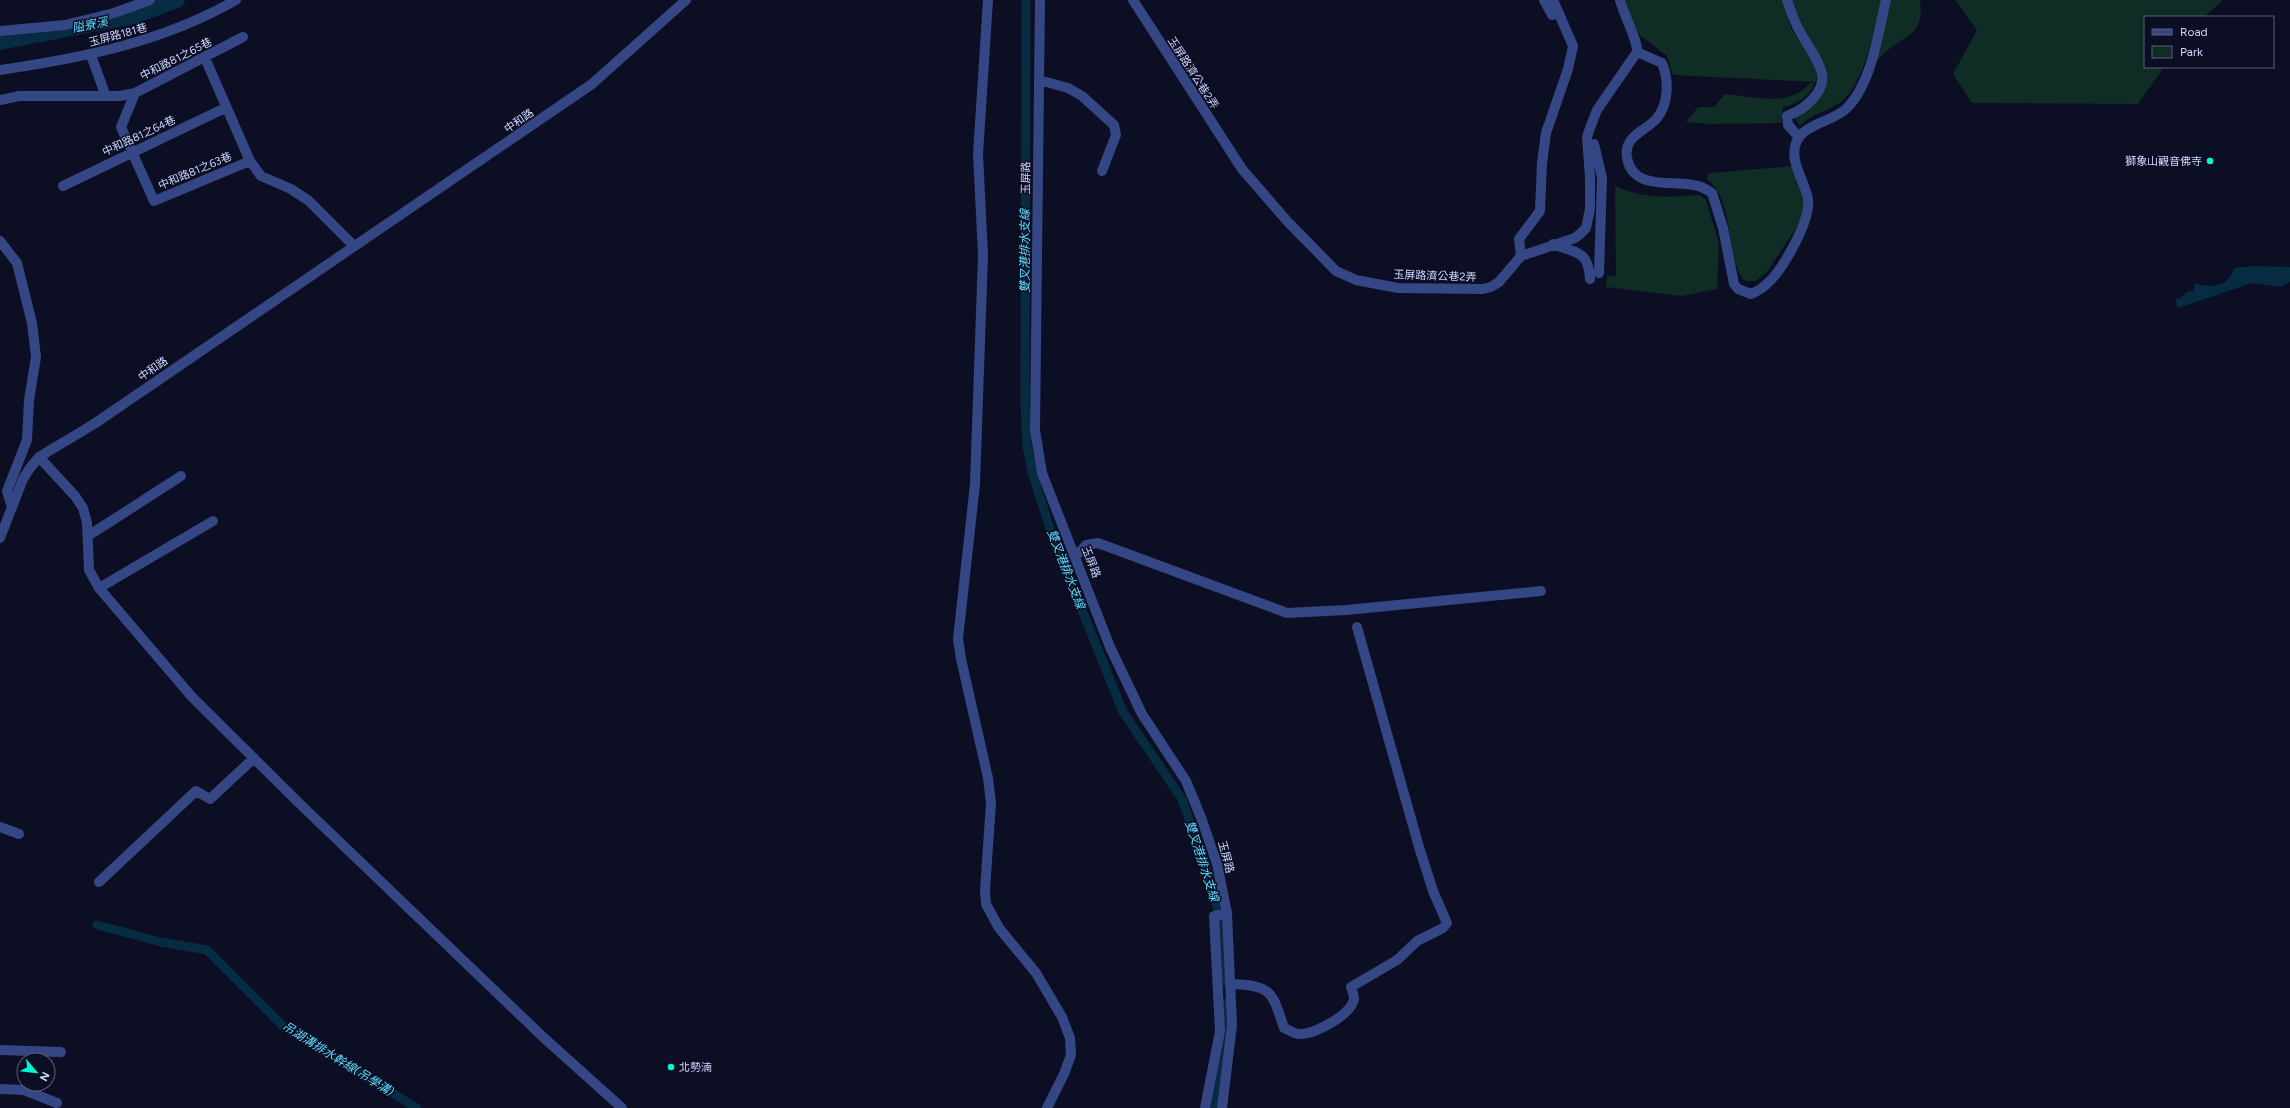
<svg xmlns="http://www.w3.org/2000/svg" width="2290" height="1108" viewBox="0 0 2290 1108" font-family="Figtree,'Noto Sans TC',sans-serif">
<style>
.green{fill:#0f2d24}
.water{fill:#072b41}
.lines{fill:none;stroke-linecap:round;stroke-linejoin:round}
.canal{stroke:#072b41;stroke-width:9}
.river{stroke:#072b41;stroke-width:16}
.minor{stroke:#354684;stroke-width:10}
.poi-dot{fill:#00f9d2;stroke:#0c0e23;stroke-width:1.5}
.labels{text-anchor:middle;dominant-baseline:central;stroke-width:3;stroke-linejoin:round;paint-order:stroke}
.street-label{font-size:11px;fill:#ced5ff;stroke:#0c0e23}
.poi-label{font-size:11px;fill:#ced5ff;stroke:#0c0e23;text-anchor:end}
.water-label{font-size:12px;font-style:italic;fill:#5cddff;stroke:#0c0e23}
</style>
<rect width="100%" height="100%" fill="#0c0e23"/>
<path class="green" d="M 1624,0 L 1783,0 C 1786,9 1788,21 1792,30 C 1802,47 1821,59 1816,82 L 1673,75 L 1667,56 L 1642,37 L 1635,29 Z
M 1791,0 L 1882,0 C 1875,26 1864,85 1842,101 C 1829,111 1812,113 1800,126 L 1793,115 L 1822,85 Z
M 1888,0 L 1920,0 C 1925,32 1908,34 1888,50 C 1882,55 1877,61 1872,66 Z
M 1955,0 L 2223,0 L 2204,17 L 2145,17 L 2145,67 L 2164,67 L 2138,104 L 1972,103 L 1953,74 L 1977,30 Z
M 1810,83 L 1815,83 C 1809,97 1797,104 1783,107 L 1781,123 L 1711,124 L 1686,122 L 1698,107 L 1714,107 L 1725,94 C 1755,96 1788,109 1810,83 Z
M 1794,166 L 1805,206 L 1800,222 L 1767,272 L 1756,281 L 1745,281 C 1723,256 1737,203 1707,179 L 1709,173 Z
M 1615,186 C 1647,200 1666,197 1700,195 L 1706,200 L 1719,243 L 1717,289 L 1682,296 L 1606,287 L 1607,276 L 1616,276 Z"/>
<path class="water" d="M 2254,266 L 2290,267 L 2290,282 L 2280,287 L 2252,283 L 2178,308 L 2175,299 L 2181,298 L 2187,292 L 2194,291 L 2194,284 L 2213,286 L 2226,282 L 2235,268 Z"/>
<g class="lines">
<path class="canal" d="M 1026,0 L 1025,405 L 1027,446 L 1033,475 L 1052,535 L 1074,590 L 1123,712 L 1182,799 L 1206,868 L 1221,920 L 1225,982
M 97,925 L 161,942 L 207,950 L 284,1027 L 417,1108
M 1215,1108 L 1225,1037 L 1227,1002"/>
<path class="river" d="M 0,42 L 134,16 L 177,0"/>
<path class="minor" d="M 988,0 L 978,154 L 983,255 L 975,484 L 958,639 L 961,659 L 988,778 L 991,803 L 985,890 L 986,904 L 999,928 L 1036,973 L 1062,1017 L 1070,1038 L 1071,1055 L 1064,1074 L 1047,1108
M 1040,0 L 1035,430 L 1042,473 L 1110,647 L 1142,714 L 1186,781 L 1202,820 L 1217,864 L 1227,913 L 1232,1025 L 1222,1108
M 1133,0 L 1242,169 L 1288,222 L 1336,271 L 1356,280 L 1398,288 L 1483,289 L 1491,287 L 1499,282 L 1521,256 L 1575,238 L 1580,234 L 1586,228 L 1590,209 L 1590,177 L 1587,137 L 1590,128 L 1597,110 L 1637,52 C 1638,40 1623,14 1620,0
M 1544,0 L 1552,15 L 1559,13
M 1787,0 C 1790,9 1793,18 1797,26 C 1804,41 1816,55 1821,70 C 1828,91 1804,110 1787,116 L 1788,125 L 1799,137
M 0,31 L 65,25 L 114,13 L 150,0
M 243,37 L 135,93 L 121,127 L 154,201 L 250,161
M 1637,52 L 1662,63 C 1669,80 1669,103 1657,118 C 1647,131 1623,135 1627,158 C 1633,192 1675,179 1698,186 C 1703,187 1707,190 1712,193 L 1723,228 L 1734,284 L 1738,289 L 1751,294 C 1758,291 1764,287 1769,282 C 1784,267 1811,220 1808,199 C 1805,181 1789,162 1796,143 C 1804,123 1833,122 1847,108 C 1872,83 1878,33 1886,0
M 91,55 L 105,94
M 205,58 L 250,161 L 261,176 L 291,189 L 309,201 L 353,245
M 0,70 C 82,58 163,42 236,0
M 1039,80 L 1068,88 L 1082,96 L 1114,125 L 1116,135 L 1102,171
M 0,100 L 19,96 L 120,96 L 135,93
M 1594,144 L 1602,178 L 1599,273
M 63,186 L 225,108
M 0,241 L 17,263 L 32,323 L 36,357 L 29,400 L 27,440 L 7,491 L 12,507
M 1553,244 C 1578,254 1588,250 1590,279
M 1521,256 L 1519,239 L 1540,211 L 1542,163 L 1546,133 L 1568,69 L 1573,46 L 1553,0
M 39,457 L 75,496 L 83,508 L 87,523 L 89,570 L 99,588 L 192,697 L 300,804 L 543,1037 L 622,1108
M 88,536 L 181,476
M 0,538 L 23,479 L 30,468 L 39,457 L 94,424 L 592,84 L 686,0
M 1076,556 L 1086,545 L 1098,543 L 1287,613 L 1346,610 L 1541,591
M 99,588 L 213,521
M 0,827 L 19,834
M 99,882 L 196,791 L 210,799 L 254,758
M 1231,984 C 1272,985 1272,992 1284,1028 C 1289,1030 1294,1034 1299,1034 C 1314,1035 1351,1015 1354,999 C 1354,995 1352,990 1351,987 L 1397,960 L 1417,941 L 1443,928 L 1447,923 L 1433,891 L 1419,847 L 1357,627
M 0,1050 L 61,1052
M 0,1089 L 24,1090 L 57,1103
M 1205,1108 L 1220,1031 L 1214,916 L 1227,913"/>
</g>
<g class="poi-dot">
<circle cx="2210" cy="161" r="4"/>
<circle cx="671" cy="1067" r="4"/>
</g>
<g class="labels">
<g class="street-label">
<text transform="translate(118 35) rotate(-15)">玉屏路181巷</text>
<text transform="translate(176 59) rotate(-27)">中和路81之65巷</text>
<text transform="translate(1193 73) rotate(57)">玉屏路濟公巷2弄</text>
<text transform="translate(519 121) rotate(-35)">中和路</text>
<text transform="translate(139 136) rotate(-25)">中和路81之64巷</text>
<text transform="translate(195 171) rotate(-23)">中和路81之63巷</text>
<text transform="translate(1026 178) rotate(-89)">玉屏路</text>
<text transform="translate(1435 276) rotate(2)">玉屏路濟公巷2弄</text>
<text transform="translate(153 369) rotate(-35)">中和路</text>
<text transform="translate(1091 562) rotate(69)">玉屏路</text>
<text transform="translate(1226 857) rotate(75)">玉屏路</text>
</g>
<g class="poi-label">
<text x="2202" y="161">獅象山觀音佛寺</text>
<text x="679" y="1067" text-anchor="start">北勢湳</text>
</g>
<g class="water-label">
<text transform="translate(90 25) rotate(-11)">隘寮溪</text>
<text transform="translate(1025 251) rotate(-90)">雙叉港排水支線</text>
<text transform="translate(1066 569) rotate(69)">雙叉港排水支線</text>
<text transform="translate(1202 861) rotate(72)">雙叉港排水支線</text>
<text transform="translate(338 1059) rotate(32)">吊湖溝排水幹線(吊學溝)</text>
</g>
</g>
<rect x="2144" y="16" width="130" height="52" fill="#0c0e23" stroke="#5a5e7b"/>
<rect x="2152" y="29" width="20" height="6" fill="#354684" stroke="#5a5e7b"/>
<text x="2180" y="36" font-size="12" fill="#ced5ff">Road</text>
<rect x="2152" y="46" width="20" height="12" fill="#0f2d24" stroke="#5a5e7b"/>
<text x="2180" y="56" font-size="12" fill="#ced5ff">Park</text>
<g transform="translate(36 1072) rotate(118)"><circle r="19" fill="#0c0e23" stroke="#5a5e7b"/>
<path d="M0-3L7 15L0 10L-7 15Z" fill="#00f9d2"/>
<text y="-6" font-size="11" font-weight="bold" text-anchor="middle" fill="#ced5ff">N</text>
</g>
</svg>
